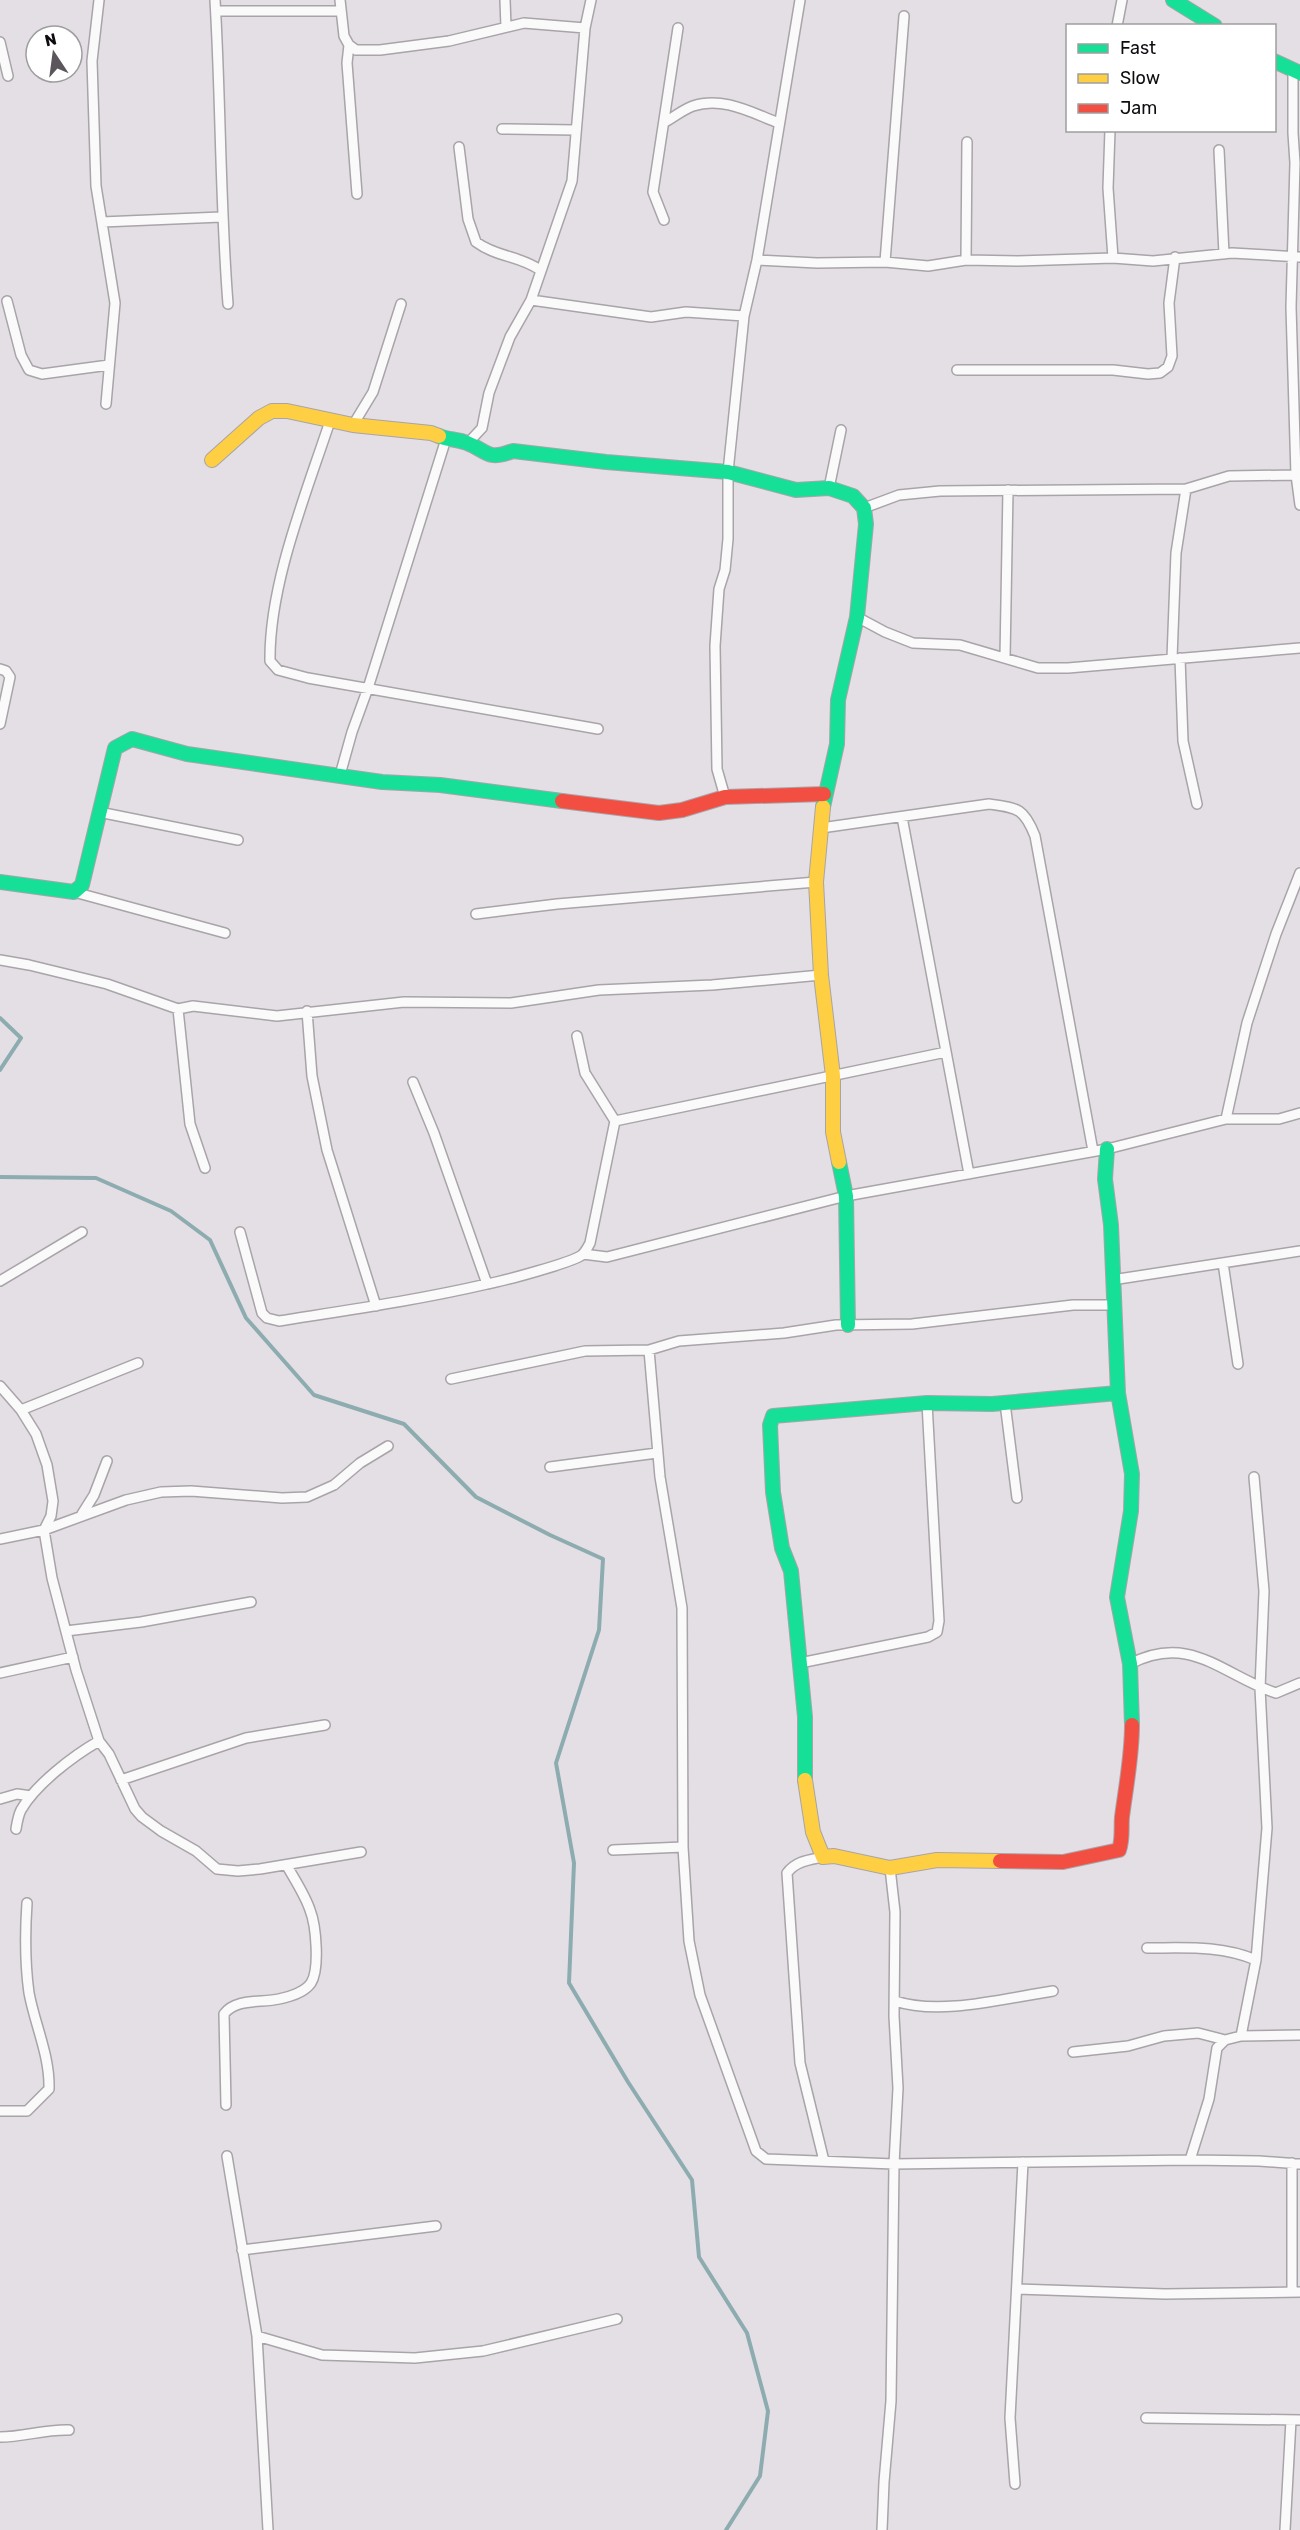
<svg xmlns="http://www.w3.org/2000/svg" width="1300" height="2530" viewBox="0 0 1300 2530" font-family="Rubik,sans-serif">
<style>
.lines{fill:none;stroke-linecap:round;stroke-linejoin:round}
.stream{stroke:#8dacb0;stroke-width:4}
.street-casing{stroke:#a8a4a8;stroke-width:12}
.fast-casing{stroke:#a8a4a8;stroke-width:16}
.slow-casing{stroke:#a8a4a8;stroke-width:16}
.jam-casing{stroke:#a8a4a8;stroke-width:16}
.street{stroke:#fbfafb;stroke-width:9}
.fast{stroke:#16e098;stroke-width:14}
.slow{stroke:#ffcf43;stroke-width:14}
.jam{stroke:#f24e42;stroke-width:14}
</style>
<rect width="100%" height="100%" fill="#e4dfe5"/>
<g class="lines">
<path class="stream" d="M 0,1018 L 21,1038 L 0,1070
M 0,1177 L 96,1178 L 171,1211 L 210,1240 L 246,1318 L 314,1395 L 404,1424 L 476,1497 L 550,1535 L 603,1559 L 599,1630 L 556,1763 L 574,1863 L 569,1983 L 628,2082 L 692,2180 L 699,2257 L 747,2333 L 768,2411 L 760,2476 L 726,2530"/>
<defs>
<path id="street" d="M 99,0 L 92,61 L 96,186 L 115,303 L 106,404
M 215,0 C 221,102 220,203 228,304
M 340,0 L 344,36 L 349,45 L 356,50 L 380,50 L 449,41 L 524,23 L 585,28
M 505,0 L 506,27
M 216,11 L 339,11
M 1117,26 L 1122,0
M 0,42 L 8,76
M 349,45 L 347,63 L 357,194
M 1293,71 L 1293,133 L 1295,163 L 1291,307 L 1296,475 L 1300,505
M 665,122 C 674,117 684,109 693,106 C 723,96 752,113 779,123
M 502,129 L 575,130
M 1110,130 L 1108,188 L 1113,258
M 459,147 L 468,219 L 476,242 C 496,257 521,256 540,270
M 1219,150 L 1224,254
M 664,220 L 653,192 L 678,28
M 102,222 L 221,217
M 757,260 L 817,263 L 885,262 L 928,266 L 966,260 L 1018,261 L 1113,258 L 1153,261 L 1232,253 L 1300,257
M 966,260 L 967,142
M 885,262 L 904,16
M 531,300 L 651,317 L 686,312 L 744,316
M 7,301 L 21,355 L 29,370 L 42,374 L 109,365
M 957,370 L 1113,370 L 1148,374 L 1160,373 L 1168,367 L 1172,356 L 1169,303 L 1175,257
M 330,421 C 306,494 269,584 270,661 L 278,670 L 308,678 L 598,729
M 353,425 L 373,392 L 401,304
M 468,443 L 482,428 L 489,393 L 510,337 L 531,300 L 572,181 L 585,28 L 591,0
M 829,488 L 841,430
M 864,508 L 899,495 L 940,491 L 1186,489 L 1229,476 L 1296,475
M 857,617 L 885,632 L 913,643 L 960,645 L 1038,668 L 1068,668 L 1300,648
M 1005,658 L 1008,490
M 1172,658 L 1176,553 L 1186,489
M 1180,658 L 1183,741 L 1197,804
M 0,669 L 6,671 L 10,677 L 0,724
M 340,775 L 352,732 L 368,688 L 446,439
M 725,797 L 717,769 L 715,646 L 719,589 L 725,570 L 728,539 L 728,472 L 744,316 L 757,260 L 800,0
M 99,812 L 238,840
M 902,817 L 969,1174
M 821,828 L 989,804 C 1018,808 1024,808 1035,836 L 1093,1151
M 74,892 L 225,933
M 476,914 L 557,904 L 816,882
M 0,960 L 29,965 L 107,984 L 178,1009 L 193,1006 L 277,1016 L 404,1002 L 511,1003 L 599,990 L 712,985 L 821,975
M 178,1009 L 190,1124 L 205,1168
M 307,1011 L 312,1076 L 327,1150 L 376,1306
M 413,1082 L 434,1133 L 487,1284 C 503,1281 571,1263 582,1255 C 585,1252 588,1247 590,1243 L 615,1121 L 585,1073 L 577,1036
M 1226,1119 L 1247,1023 L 1276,934 L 1300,873
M 615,1121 L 946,1052
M 240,1232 L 262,1313 L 267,1318 L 279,1321 C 348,1310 418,1300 487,1284
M 583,1254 L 607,1257 L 846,1196 L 1107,1149 L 1226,1119 L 1279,1119 L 1300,1113
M 1223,1263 L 1238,1364
M 1112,1280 L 1300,1251
M 0,1281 L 82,1232
M 649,1350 L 660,1477 L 682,1608 L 683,1847 L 689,1941 L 700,1995 L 756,2151 L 766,2159 L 894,2164 L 1190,2160 L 1259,2161 L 1300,2164
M 451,1379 L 585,1351 L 649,1350 L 679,1341 L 784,1333 L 836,1325 L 912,1324 L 1073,1305 L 1114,1305
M 0,1386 L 21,1410 L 36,1434 L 47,1465 L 53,1501 L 51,1516 L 44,1530 L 52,1578 L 76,1670 L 99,1741 L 109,1754 L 135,1809 L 142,1817 L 161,1831 L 196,1851 L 217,1869 L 238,1871 L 260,1869 L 361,1852
M 1005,1403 L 1017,1498
M 21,1410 L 138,1363
M 550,1467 L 657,1453
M 82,1514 L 94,1495 L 107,1461
M 0,1539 L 44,1530 L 126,1500 L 161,1492 L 191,1491 L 282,1498 L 307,1497 L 334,1485 L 360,1463 L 388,1446
M 66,1631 L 141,1622 L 251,1602
M 800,1663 L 928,1637 L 937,1632 L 939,1621 L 927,1403
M 1130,1664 C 1190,1632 1224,1676 1276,1693 L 1300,1683
M 0,1673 L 73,1657
M 121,1780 L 246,1738 L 325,1725
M 0,1799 L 17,1794 L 31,1796
M 16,1829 C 17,1823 18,1816 21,1810 C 36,1784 73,1756 99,1741
M 613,1850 L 683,1847
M 823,1857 C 809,1860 796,1861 787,1873 L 800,2063 L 824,2161
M 1147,1948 C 1185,1948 1221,1945 1256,1960
M 895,2001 C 941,2016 1005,1998 1053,1991
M 1241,2036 L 1300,2035
M 1073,2052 L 1128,2046 L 1164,2036 L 1198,2033 L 1225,2040
M 226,2105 L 224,2014 C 236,1998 261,2003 279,1999 C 289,1997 305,1992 311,1983 C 320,1969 316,1925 310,1910 C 305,1895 295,1880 287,1866
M 0,2111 L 27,2111 L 49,2089 C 50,2056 35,2025 29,1993 C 25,1964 25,1932 27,1903
M 227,2156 L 257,2336 L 268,2530
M 1190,2160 L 1209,2099 L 1217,2048 L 1225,2040 L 1241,2036 L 1256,1960 L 1267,1828 L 1260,1688 L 1264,1591 L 1254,1477
M 1292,2163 L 1292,2292
M 242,2250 L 436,2226
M 1017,2289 L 1165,2294 L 1300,2292
M 257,2336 L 322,2355 L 415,2358 L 483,2351 L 617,2319
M 1146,2418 L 1300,2420
M 0,2437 C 24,2437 45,2429 69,2430
M 1015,2484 L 1010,2418 L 1023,2162
M 882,2530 L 884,2482 L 891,2401 L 894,2164 L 898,2088 L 894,2016 L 895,1912 L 890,1868
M 1285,2530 L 1291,2420"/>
<path id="fast" d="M 1173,0 L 1215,26
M 1274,61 L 1300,73
M 439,436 C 448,440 458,439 467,443 C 488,451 486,461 513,451 L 606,462 L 728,472 L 796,490 L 829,488 L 853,496 L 864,508 L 866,524 L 857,617 L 838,700 L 837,744 L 823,807
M 0,882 L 74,892 L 82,885 L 115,748 L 132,739 L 187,754 L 382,782 L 440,785 L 562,801
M 1107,1149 L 1105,1179 L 1111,1225 L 1118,1393 L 1132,1474 L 1131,1511 L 1117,1597 L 1130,1664 L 1132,1725
M 839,1162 L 846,1196 L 848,1325
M 805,1780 L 805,1717 L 791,1571 L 782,1548 L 773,1492 L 770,1425 L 773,1416 L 927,1403 L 992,1404 L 1118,1393"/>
<path id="slow" d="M 212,460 L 259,418 L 272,411 L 287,411 L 353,425 L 431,433 L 439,436
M 823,807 L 816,882 L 821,975 L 833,1076 L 833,1132 L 839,1162
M 805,1780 L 813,1832 L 823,1857 L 834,1856 L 890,1868 L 937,1860 L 1000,1861"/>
<path id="jam" d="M 562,801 L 659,813 L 682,810 L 725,797 L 824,794
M 1000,1861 L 1063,1862 L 1119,1850 C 1123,1839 1121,1828 1122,1817 C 1126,1786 1132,1756 1132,1725"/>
</defs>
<use href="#street" class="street-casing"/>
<use href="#fast" class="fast-casing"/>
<use href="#slow" class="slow-casing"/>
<use href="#jam" class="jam-casing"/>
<use href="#street" class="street"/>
<use href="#fast" class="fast"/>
<use href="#slow" class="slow"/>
<use href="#jam" class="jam"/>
</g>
<rect x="1066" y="24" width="210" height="108" fill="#ffffff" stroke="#9f9e9f" stroke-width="1.5"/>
<rect x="1078" y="44" width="30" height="9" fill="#16e098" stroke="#9f9e9f" stroke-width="1.5"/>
<text x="1120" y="54" font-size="18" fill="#0f0c10">Fast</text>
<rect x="1078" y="74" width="30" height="9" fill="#ffcf43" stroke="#9f9e9f" stroke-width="1.5"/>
<text x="1120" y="84" font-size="18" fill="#0f0c10">Slow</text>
<rect x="1078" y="104" width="30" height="9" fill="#f24e42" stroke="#9f9e9f" stroke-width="1.5"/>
<text x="1120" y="114" font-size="18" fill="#0f0c10">Jam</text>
<g transform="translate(54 54) rotate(347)"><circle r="28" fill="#ffffff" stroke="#9f9e9f" stroke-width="1.5"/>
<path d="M0-4.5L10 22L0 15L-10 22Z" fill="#5a565b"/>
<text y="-9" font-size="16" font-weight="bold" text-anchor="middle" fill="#0f0c10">N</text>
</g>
</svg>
